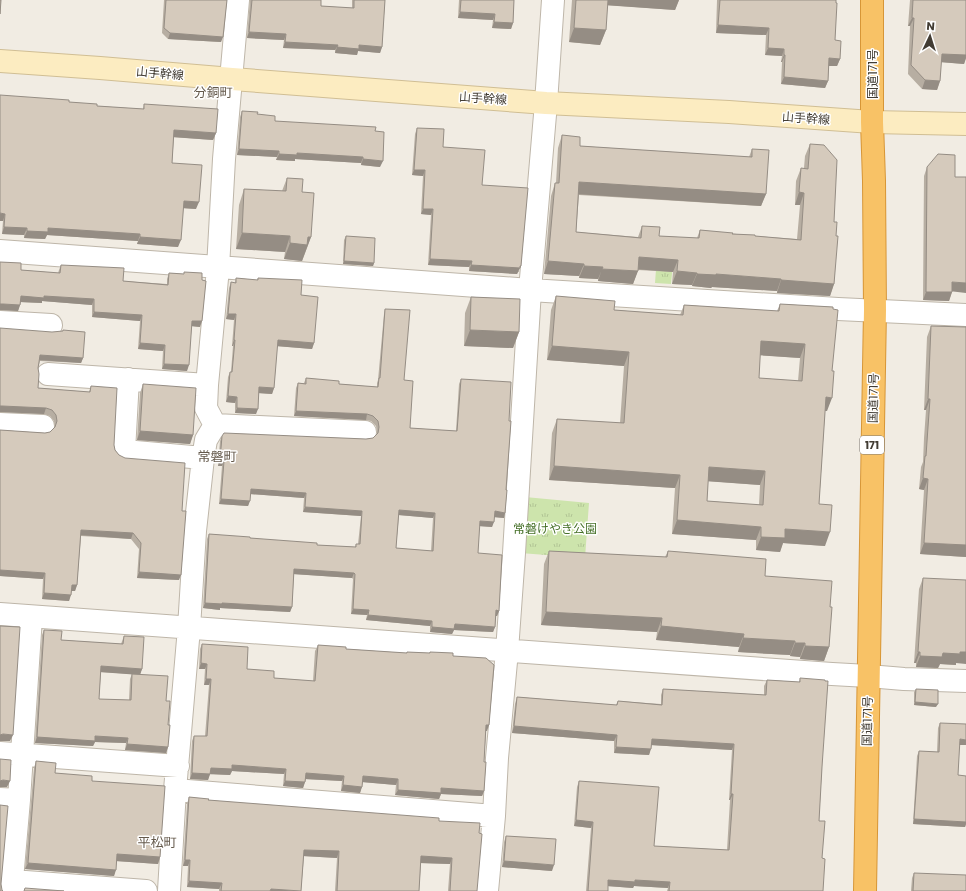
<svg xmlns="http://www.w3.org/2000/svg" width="966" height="891" viewBox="0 0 966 891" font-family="Poppins,'Noto Sans JP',sans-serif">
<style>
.park{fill:url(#park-tufts)}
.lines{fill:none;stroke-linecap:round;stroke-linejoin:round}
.street-casing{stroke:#beb6a9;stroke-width:24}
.secondary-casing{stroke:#d0be94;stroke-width:24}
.highway-casing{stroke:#d79637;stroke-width:24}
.street{stroke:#fff;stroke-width:22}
.secondary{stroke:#fcecc1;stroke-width:22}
.highway{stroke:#f8c266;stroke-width:22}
.wall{fill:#b7aea2;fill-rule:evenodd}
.shaded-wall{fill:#958d84}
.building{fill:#d5cabc;stroke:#958d84;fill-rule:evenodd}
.labels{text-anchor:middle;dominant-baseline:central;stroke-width:3;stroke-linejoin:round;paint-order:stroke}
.shield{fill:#fff;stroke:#7b7670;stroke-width:1}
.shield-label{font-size:11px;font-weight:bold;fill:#423c33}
.street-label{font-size:12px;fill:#423c33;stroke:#fff}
.park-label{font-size:12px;fill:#47712a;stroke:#fff}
.neighbourhood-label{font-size:13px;fill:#64594b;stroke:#fff}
</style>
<defs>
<pattern id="park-tufts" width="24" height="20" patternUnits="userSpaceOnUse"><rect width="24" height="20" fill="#cde4ac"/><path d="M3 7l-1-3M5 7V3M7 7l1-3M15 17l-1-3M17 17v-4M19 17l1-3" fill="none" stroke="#b1c494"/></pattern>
</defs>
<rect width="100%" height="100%" fill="#f1ece3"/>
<path class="park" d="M 658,242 L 675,243 L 671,284 L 655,283 Z
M 525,497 L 589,503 L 585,558 L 520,553 Z"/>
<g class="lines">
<defs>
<path id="street" d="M 0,251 L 530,290 L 838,309 L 966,315
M 0,322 L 51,325
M 48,374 L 207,385
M 128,379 L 124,451 L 203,458
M 0,424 L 43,426
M 215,425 L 365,432
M 0,614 L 832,674 L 868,676 L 904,679 L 966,681
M 0,753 L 178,766
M 175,790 L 494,816
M 0,799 L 19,800
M 12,881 L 146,891
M 11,891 L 19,800 L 31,617
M 169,891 L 175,790 L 189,628 L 195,531 L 203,458 L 206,440 L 215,425 L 206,408 L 207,385 L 218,268 L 224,159 L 238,0
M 487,891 L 494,816 L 497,758 L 507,651 L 514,553 L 530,290 L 546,103 L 553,0"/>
<path id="secondary" d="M 0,61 L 100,68 L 232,79 L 546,103 L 729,112 L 872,122 L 966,124"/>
<path id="highway" d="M 865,891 L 875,310 L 874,181 L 872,122 L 872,0"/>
</defs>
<use href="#street" class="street-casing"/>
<use href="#secondary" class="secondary-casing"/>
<use href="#highway" class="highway-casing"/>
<use href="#street" class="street"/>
<use href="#secondary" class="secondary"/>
<use href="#highway" class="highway"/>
</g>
<path class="wall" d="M 164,0 L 227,0 L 221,42 L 168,39 L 162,33 Z
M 250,0 L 321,0 L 321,6 L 352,8 L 352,0 L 385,0 L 382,47 L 380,53 L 358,51 L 357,55 L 335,53 L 335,50 L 283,48 L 284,40 L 247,38 Z
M 459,0 L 514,0 L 513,23 L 511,29 L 492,28 L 493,20 L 458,18 Z
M 572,0 L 679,0 L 675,10 L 607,5 L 606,30 L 600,45 L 569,42 Z
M 717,0 L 836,0 L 835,40 L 840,59 L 837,66 L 829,66 L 828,81 L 825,88 L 781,84 L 782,62 L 781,62 L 782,56 L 765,55 L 766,35 L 716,33 Z
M 910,0 L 966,0 L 966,58 L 964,64 L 941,62 L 940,81 L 937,90 L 922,89 L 908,74 L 910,26 L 908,26 Z
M 69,102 L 97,106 L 143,109 L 144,104 L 216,133 L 213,140 L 174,137 L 172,163 L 196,209 L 183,208 L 178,247 L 137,244 L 138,241 L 47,235 L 45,239 L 24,238 L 24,235 L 2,234 L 3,221 L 0,221 Z
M 242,111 L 257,114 L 275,121 L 375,131 L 380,167 L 361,165 L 361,163 L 295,159 L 295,161 L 276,160 L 277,157 L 237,155 L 240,117 Z
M 417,128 L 443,147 L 482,185 L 519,272 L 518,272 L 517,274 L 469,271 L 469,267 L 428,265 L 431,215 L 421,214 L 423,176 L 412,175 L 415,134 Z
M 562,135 L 580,146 L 749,157 L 752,149 L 766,194 L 761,206 L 579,195 L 576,232 L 638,237 L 642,226 L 659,236 L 697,238 L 700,230 L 755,236 L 797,239 L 800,205 L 795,205 L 796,181 L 801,168 L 804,168 L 805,156 L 810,144 L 834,222 L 836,236 L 834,284 L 830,296 L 777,293 L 777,291 L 712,287 L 711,288 L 692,286 L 692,285 L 672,284 L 673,272 L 638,270 L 633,284 L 598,281 L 598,279 L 579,278 L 579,276 L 544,274 L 551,196 L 555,183 L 556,183 L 558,148 Z
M 927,167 L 955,177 L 952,292 L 949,301 L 923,300 L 924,176 Z
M 287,178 L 302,192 L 311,237 L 302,261 L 284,259 L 285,252 L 236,249 L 239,205 L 244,189 L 282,191 Z
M 346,236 L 374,263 L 373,266 L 343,264 L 344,240 Z
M 61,265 L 123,281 L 167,284 L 167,279 L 169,273 L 184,274 L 184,272 L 200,327 L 192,326 L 187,371 L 162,369 L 163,351 L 138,349 L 140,321 L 92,317 L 92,305 L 42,301 L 42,303 L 21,302 L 18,311 L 0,310 L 21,270 L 58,273 L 59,270 Z
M 236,278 L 257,280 L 258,278 L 301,295 L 314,343 L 312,349 L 277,346 L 274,388 L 272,394 L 259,393 L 256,414 L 235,413 L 235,403 L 226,402 L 228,377 L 230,372 L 231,372 L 233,346 L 232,346 L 234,320 L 226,319 L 229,288 L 231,282 L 235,283 Z
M 556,296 L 614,310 L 680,315 L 684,305 L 777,311 L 780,304 L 833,307 L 827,411 L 825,411 L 819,504 L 825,546 L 783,543 L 780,552 L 756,550 L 756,540 L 672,534 L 675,488 L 549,480 L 552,433 L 557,419 L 620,423 L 624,366 L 547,360 L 551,310 ZM 760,355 L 800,358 L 798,381 L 759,378 ZM 708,481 L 760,485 L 759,505 L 707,501 Z
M 471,297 L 519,332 L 513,348 L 464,346 L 465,313 Z
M 385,309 L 404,380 L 410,428 L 456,431 L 459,384 L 461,379 L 509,421 L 505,513 L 504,518 L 494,517 L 492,527 L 479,526 L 478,553 L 499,611 L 497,616 L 496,616 L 495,627 L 493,632 L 454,630 L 452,634 L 430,632 L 430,626 L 366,620 L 367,615 L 351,614 L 353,579 L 352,578 L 294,574 L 292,607 L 290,612 L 220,608 L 220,610 L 203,608 L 207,539 L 209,534 L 317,545 L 355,547 L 356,544 L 358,544 L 361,516 L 303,512 L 304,498 L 251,494 L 248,506 L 219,504 L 222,466 L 218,466 L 220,441 L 222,436 L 366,439 L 373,438 L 377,434 L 377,432 L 376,426 L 371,421 L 366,420 L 294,416 L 296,388 L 298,383 L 304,383 L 306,378 L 339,384 L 377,387 L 377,383 L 378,380 L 384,314 ZM 399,515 L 433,518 L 431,551 L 396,548 Z
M 931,326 L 966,327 L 966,557 L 920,554 L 924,490 L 919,489 L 921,467 L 923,462 L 924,438 L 926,410 L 924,410 L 927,337 Z
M 0,328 L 83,358 L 81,363 L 40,361 L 38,368 L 38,388 L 89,392 L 91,386 L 114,445 L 115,450 L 119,455 L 182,511 L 179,580 L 137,578 L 139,549 L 131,539 L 81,536 L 77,585 L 75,591 L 71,591 L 69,601 L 42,599 L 43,579 L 0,576 L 0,430 L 45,433 L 50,432 L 55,427 L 54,421 L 50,416 L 44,414 L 0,412 Z
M 143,384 L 193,435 L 190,444 L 137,440 L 140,393 Z
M 549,551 L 665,557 L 668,551 L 765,576 L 830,607 L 829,647 L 824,661 L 800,659 L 800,657 L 790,656 L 790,655 L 738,652 L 739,647 L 656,640 L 657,632 L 541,625 L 544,564 Z
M 923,578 L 956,663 L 956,665 L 940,664 L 938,668 L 916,667 L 916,663 L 914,663 L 919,589 Z
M 44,630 L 61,640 L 121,644 L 124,636 L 142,669 L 140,674 L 166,701 L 168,725 L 168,747 L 166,753 L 125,750 L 126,743 L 95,742 L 93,746 L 35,743 L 42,635 ZM 101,672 L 132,674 L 130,679 L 129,700 L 99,699 Z
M 202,644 L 247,669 L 274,678 L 313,681 L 315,651 L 318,645 L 346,649 L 406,653 L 407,652 L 429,653 L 430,652 L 453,656 L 487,731 L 486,731 L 484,762 L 484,791 L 482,796 L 441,794 L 439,799 L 395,795 L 396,785 L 363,782 L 360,793 L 341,791 L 342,781 L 306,779 L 303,788 L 283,786 L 284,774 L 232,771 L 230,775 L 210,774 L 208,780 L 190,779 L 192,741 L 194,736 L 205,736 L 209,685 L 204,685 L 205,669 L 199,669 L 200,649 Z
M 800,678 L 822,767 L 819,821 L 822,858 L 823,891 L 667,891 L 668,888 L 634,886 L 633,888 L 608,886 L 608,891 L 586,891 L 591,828 L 574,826 L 577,787 L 579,781 L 654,846 L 727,850 L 730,800 L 729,800 L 732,750 L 651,745 L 649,755 L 614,753 L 614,741 L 512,733 L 515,704 L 517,697 L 616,705 L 618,701 L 661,704 L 661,695 L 663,689 L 764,695 L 764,686 L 767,680 L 799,682 Z
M 916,689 L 936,707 L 914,705 L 914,692 Z
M 940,723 L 959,745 L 958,775 L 966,776 L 966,824 L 965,827 L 913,824 L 917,756 L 919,751 L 937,752 L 938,728 Z
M 36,761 L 55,773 L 92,781 L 160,857 L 158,864 L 117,861 L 114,876 L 25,869 L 34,768 Z
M 189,797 L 208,800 L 439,821 L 477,884 L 477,891 L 448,891 L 450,864 L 421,863 L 419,891 L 335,891 L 337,858 L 304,856 L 301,891 L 219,891 L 219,889 L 187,887 L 188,866 L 183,866 L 187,804 Z
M 506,836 L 552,871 L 502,867 L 504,842 Z
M 914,873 L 966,891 L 911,891 L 912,878 Z"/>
<path class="shaded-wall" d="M 605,0 L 679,0 L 675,10 L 603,5 Z
M 460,12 L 495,14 L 493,20 L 458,18 Z
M 912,18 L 914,18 L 910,26 L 908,26 Z
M 494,22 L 513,23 L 511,29 L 492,28 Z
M 718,25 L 769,28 L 766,35 L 716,33 Z
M 574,28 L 606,30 L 600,45 L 569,42 Z
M 249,32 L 286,34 L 284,40 L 247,38 Z
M 170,33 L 223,37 L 221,42 L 168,39 Z
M 285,42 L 338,45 L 335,50 L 283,48 Z
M 359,45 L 382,47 L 380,53 L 358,51 L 357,55 L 335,53 L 337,47 Z
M 768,48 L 784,49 L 782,56 L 765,55 Z
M 942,54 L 966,55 L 966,58 L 964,64 L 939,62 Z
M 784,55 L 785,55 L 782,62 L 781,62 Z
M 829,58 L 840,59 L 837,66 L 827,66 Z
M 784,77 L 828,81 L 825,88 L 781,84 Z
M 925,80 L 940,81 L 937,90 L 922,89 Z
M 174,130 L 216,133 L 213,140 L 171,137 Z
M 239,149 L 279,151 L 277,157 L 237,155 Z
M 297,153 L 363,157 L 361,163 L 295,159 L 295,161 L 276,160 L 279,154 Z
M 363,159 L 383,161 L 380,167 L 361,165 Z
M 414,170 L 425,170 L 423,176 L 412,175 Z
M 579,182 L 766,194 L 761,206 L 575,194 Z
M 799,192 L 804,193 L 800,205 L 795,205 Z
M 184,201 L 199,202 L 196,209 L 181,208 Z
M 423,209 L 433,209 L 431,215 L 421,214 Z
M 0,213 L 5,214 L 3,221 L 0,221 Z
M 4,227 L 27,228 L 24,235 L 2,234 Z
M 48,228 L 140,234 L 138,241 L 47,235 L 45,239 L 24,238 L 27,231 Z
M 242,233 L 290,236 L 285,252 L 236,249 Z
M 140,237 L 181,240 L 178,247 L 137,244 Z
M 308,237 L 311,237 L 302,261 L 284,259 L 290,243 Z
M 639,257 L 678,260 L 673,272 L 634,269 Z
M 430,259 L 472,261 L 469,267 L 428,265 Z
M 344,261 L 374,263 L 373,266 L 343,264 Z
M 548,261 L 584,264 L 579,276 L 544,274 Z
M 471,265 L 520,266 L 521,266 L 517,274 L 469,271 Z
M 584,266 L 603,267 L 598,279 L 579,278 Z
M 602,269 L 638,271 L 633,284 L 598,281 Z
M 677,271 L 697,273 L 692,285 L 672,284 Z
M 697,274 L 716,274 L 781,279 L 777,291 L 712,287 L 711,288 L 692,286 Z
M 781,280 L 834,284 L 830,296 L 777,293 Z
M 952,282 L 966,283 L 966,293 L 949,291 Z
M 926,292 L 952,292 L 949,301 L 923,300 Z
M 21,296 L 44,296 L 94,299 L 92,305 L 42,301 L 42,303 L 19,302 Z
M 0,304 L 3,304 L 20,305 L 18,311 L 0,310 Z
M 94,312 L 142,315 L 140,321 L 92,317 Z
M 228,314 L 236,314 L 234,320 L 226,319 Z
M 192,321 L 202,321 L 200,327 L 190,326 Z
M 470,330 L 519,332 L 513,348 L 464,346 Z
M 234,340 L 235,340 L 233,346 L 232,346 Z
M 278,340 L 314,343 L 312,349 L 275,346 Z
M 761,341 L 805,344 L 800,358 L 756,355 Z
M 140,343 L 165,345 L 163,351 L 138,349 Z
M 552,346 L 629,352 L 624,366 L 547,360 Z
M 40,355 L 83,358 L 81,363 L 38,360 Z
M 164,364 L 189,365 L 187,371 L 162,369 Z
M 259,387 L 274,388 L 272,394 L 257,393 Z
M 228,396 L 237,397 L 235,403 L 226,402 Z
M 826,397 L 832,398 L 827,411 L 821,411 Z
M 928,399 L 930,399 L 926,410 L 924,410 Z
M 0,406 L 2,406 L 46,408 L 44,414 L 0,412 Z
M 237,408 L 258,409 L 256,414 L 235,413 Z
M 296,411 L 367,414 L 366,420 L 294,416 Z
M 140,431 L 193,435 L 190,444 L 137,440 Z
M 220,460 L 224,461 L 222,466 L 218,466 Z
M 554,466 L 680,475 L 675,488 L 549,480 Z
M 709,467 L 765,471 L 760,485 L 704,481 Z
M 923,478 L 928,479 L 924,490 L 919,489 Z
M 251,489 L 306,493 L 304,498 L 249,494 Z
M 221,499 L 250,501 L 248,506 L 219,504 Z
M 305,507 L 362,511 L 361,516 L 303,512 Z
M 399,510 L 435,513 L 433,518 L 398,515 Z
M 495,511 L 505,513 L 504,518 L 493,517 Z
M 677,520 L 761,527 L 756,540 L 672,534 Z
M 480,521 L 494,522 L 492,527 L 478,526 Z
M 785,529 L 830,532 L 825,546 L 783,543 L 780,552 L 756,550 L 761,537 Z
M 81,530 L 133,533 L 131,539 L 79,535 Z
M 924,543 L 966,545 L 966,557 L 920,554 Z
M 294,569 L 354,573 L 352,578 L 292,574 Z
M 0,570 L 45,573 L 43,579 L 0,576 Z
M 139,572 L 181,575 L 179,580 L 137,578 Z
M 72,585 L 77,585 L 75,591 L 70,591 Z
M 44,593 L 71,595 L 69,601 L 42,599 Z
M 205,603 L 222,603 L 292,607 L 290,612 L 220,608 L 220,610 L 203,608 Z
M 353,609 L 369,610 L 367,615 L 351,614 Z
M 496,610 L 499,611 L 497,616 L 494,616 Z
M 546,612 L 662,618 L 657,632 L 541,625 Z
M 368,615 L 432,621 L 430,626 L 366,620 Z
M 455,624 L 495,627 L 493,632 L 454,630 L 452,634 L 430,632 L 432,627 Z
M 661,626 L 744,634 L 739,647 L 656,640 Z
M 743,638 L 795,641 L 790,655 L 738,652 Z
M 795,643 L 805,643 L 800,657 L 790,656 Z
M 805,646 L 829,647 L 824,661 L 800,659 Z
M 918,652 L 920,652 L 916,663 L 914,663 Z
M 960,652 L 966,652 L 966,664 L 956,663 L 956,665 L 940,664 L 938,668 L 916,667 L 920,656 L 943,653 Z
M 201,663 L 207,664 L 205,669 L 199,669 Z
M 101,666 L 142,669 L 140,675 L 99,672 Z
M 206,679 L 211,679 L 209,685 L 204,685 Z
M 915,702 L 938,704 L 936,707 L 914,705 Z
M 486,725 L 489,725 L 487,731 L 484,731 Z
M 514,726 L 617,735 L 614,741 L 512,733 Z
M 3,734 L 13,735 L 10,741 L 0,741 L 0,735 Z
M 95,736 L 128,738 L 126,743 L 95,742 L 93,746 L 35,743 L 37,737 Z
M 652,739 L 734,744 L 732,750 L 650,745 Z
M 960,739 L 966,740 L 966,745 L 958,745 Z
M 127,744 L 168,747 L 166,753 L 125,750 Z
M 616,747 L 651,749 L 649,755 L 614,753 Z
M 232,765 L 286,769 L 284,774 L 232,771 L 230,775 L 208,774 L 211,768 Z
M 192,773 L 210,774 L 208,780 L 190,779 Z
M 306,773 L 344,776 L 342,781 L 304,779 Z
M 363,776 L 398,779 L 396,785 L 361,782 Z
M 3,780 L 10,781 L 7,787 L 0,787 L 0,781 Z
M 285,781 L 305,782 L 303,788 L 283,786 Z
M 343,785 L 362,787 L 360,793 L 341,791 Z
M 441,788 L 484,791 L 482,796 L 441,794 L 439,799 L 395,795 L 398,790 Z
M 731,794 L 733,794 L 730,800 L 729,800 Z
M 914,819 L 966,822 L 966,824 L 965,827 L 913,824 Z
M 576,820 L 593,822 L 591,828 L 574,826 Z
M 304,850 L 339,851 L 337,858 L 302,856 Z
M 117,854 L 160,857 L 158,864 L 115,861 Z
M 421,856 L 452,858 L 450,864 L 419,863 Z
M 185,860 L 190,860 L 188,866 L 183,866 Z
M 504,861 L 554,865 L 552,871 L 502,867 Z
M 28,863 L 116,870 L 114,876 L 25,869 Z
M 608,880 L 635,880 L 670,882 L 668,888 L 634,886 L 633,888 L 606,886 Z
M 189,881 L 222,883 L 219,889 L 187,887 Z
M 271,889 L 301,891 L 270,891 Z"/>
<path class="building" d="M 0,0 L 1,0 L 0,14 Z
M 166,0 L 227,0 L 223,37 L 170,33 L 164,28 Z
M 252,0 L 321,0 L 321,6 L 354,8 L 354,0 L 385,0 L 382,47 L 359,45 L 359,49 L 337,47 L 338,45 L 285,42 L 286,34 L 249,32 Z
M 461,0 L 514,0 L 513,23 L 494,22 L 495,14 L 460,12 Z
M 576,0 L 608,0 L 606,30 L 574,28 Z
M 720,0 L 836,0 L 836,3 L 837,3 L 835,40 L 841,41 L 840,59 L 829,58 L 828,81 L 784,77 L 785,55 L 784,55 L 784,49 L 768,48 L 769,28 L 718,25 Z
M 913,0 L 966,0 L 966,55 L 942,54 L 940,81 L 925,80 L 911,65 L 914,18 L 912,18 Z
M 0,95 L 69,100 L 69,102 L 97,104 L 97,106 L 144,109 L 144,104 L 218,109 L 216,133 L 174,130 L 172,163 L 202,165 L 199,202 L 184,201 L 181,240 L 140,237 L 140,234 L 48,228 L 48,232 L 27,231 L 27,228 L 4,227 L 5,214 L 0,213 Z
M 242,111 L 258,112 L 257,114 L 275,116 L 275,121 L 376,127 L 375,131 L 384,132 L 383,161 L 363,159 L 363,157 L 297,153 L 297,155 L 279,154 L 279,151 L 239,149 Z
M 417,128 L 444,129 L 443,147 L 485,150 L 482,185 L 528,188 L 521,266 L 520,266 L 520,268 L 471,265 L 472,261 L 430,259 L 433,209 L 423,209 L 425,170 L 414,170 Z
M 562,135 L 580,137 L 580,146 L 752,157 L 752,149 L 769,150 L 766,194 L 579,182 L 576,232 L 641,238 L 642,226 L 660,227 L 659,236 L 699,238 L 700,230 L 733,233 L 732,234 L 755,235 L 755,236 L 801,240 L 804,193 L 799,192 L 801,168 L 808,169 L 810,144 L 824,145 L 837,160 L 834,222 L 837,222 L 836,236 L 838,236 L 834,284 L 781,280 L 781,279 L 716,274 L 716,275 L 697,274 L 697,273 L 677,271 L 678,260 L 639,257 L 638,271 L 602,269 L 603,267 L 584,266 L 584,264 L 548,261 L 555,183 L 559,183 Z
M 938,154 L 955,155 L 955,177 L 966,177 L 966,283 L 952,282 L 952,292 L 926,292 L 927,167 Z
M 287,178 L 303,179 L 302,192 L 314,193 L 311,237 L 308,237 L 307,245 L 290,243 L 290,236 L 242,233 L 244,189 L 286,191 Z
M 346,236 L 375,238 L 374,263 L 344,261 Z
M 0,262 L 21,263 L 21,270 L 60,273 L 61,265 L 124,268 L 123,281 L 168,285 L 169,273 L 184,274 L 184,272 L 202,273 L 202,280 L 206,281 L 202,321 L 192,321 L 189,365 L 164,364 L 165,345 L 140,343 L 142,315 L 94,312 L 94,299 L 44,296 L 44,298 L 21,296 L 20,305 L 3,304 L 0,304 Z
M 236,278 L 258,280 L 258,278 L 302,280 L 301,295 L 318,297 L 314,343 L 278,340 L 274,388 L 259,387 L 258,409 L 237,408 L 237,397 L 228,396 L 230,372 L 232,372 L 235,340 L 234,340 L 236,314 L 228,314 L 231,282 L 236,283 Z
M 556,296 L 615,301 L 614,310 L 683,315 L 684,305 L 779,311 L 780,304 L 833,307 L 833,309 L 838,310 L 832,371 L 834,371 L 832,398 L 826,397 L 819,504 L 832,505 L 830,532 L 785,529 L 785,538 L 761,537 L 761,527 L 677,520 L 680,475 L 554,466 L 557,419 L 624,423 L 629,352 L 552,346 ZM 761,341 L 805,344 L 802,381 L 759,378 ZM 709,467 L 765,471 L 763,505 L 707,501 Z
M 471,297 L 520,299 L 519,332 L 470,330 Z
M 385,309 L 410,310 L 404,380 L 413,381 L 410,428 L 457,431 L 461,379 L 511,382 L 509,421 L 511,421 L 506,490 L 507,490 L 505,513 L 495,511 L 494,522 L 480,521 L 478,553 L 502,555 L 499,611 L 496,610 L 495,627 L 455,624 L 454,629 L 432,627 L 432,621 L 368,615 L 369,610 L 353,609 L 355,574 L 354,573 L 294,569 L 292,607 L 222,603 L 222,604 L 205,603 L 209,534 L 250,537 L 250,538 L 317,543 L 317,545 L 356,547 L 356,544 L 360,544 L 362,511 L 305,507 L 306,493 L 251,489 L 250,501 L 221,499 L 224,461 L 220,460 L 222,436 L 224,433 L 366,439 L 373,438 L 378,433 L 379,427 L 378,421 L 373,416 L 367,414 L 296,411 L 298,383 L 306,384 L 306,378 L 339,381 L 339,384 L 378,387 L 379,378 L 380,378 ZM 399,510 L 435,513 L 433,551 L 396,548 Z
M 931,326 L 966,327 L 966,545 L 924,543 L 928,479 L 923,478 L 925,456 L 926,456 L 928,427 L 930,399 L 928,399 Z
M 0,328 L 52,332 L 63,331 L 63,330 L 85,332 L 83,358 L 40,355 L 39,362 L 38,368 L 39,374 L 38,388 L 90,392 L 91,386 L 117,388 L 114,445 L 115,450 L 119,455 L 125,458 L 185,463 L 182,511 L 186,511 L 181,575 L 139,572 L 141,543 L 133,533 L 81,530 L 77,585 L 72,585 L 71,595 L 44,593 L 45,573 L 0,570 L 0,430 L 45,433 L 50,432 L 55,427 L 57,421 L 56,415 L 52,410 L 46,408 L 2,406 L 0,406 Z
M 143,384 L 196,388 L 193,435 L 140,431 Z
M 549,551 L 667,557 L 668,551 L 766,559 L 765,576 L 832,581 L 830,607 L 832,607 L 829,647 L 805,646 L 805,643 L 795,643 L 795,641 L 743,638 L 744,634 L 661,626 L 662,618 L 546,612 Z
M 923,578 L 966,580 L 966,652 L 960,652 L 960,654 L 943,653 L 942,657 L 920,656 L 920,652 L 918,652 Z
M 0,626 L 20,627 L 13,735 L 3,734 L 0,735 Z
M 44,630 L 62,631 L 61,640 L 123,644 L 124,636 L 144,637 L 142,669 L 101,666 L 99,699 L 131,700 L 132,674 L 168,676 L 166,701 L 170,701 L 168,725 L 170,725 L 168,747 L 127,744 L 128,738 L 95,736 L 95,741 L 37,737 Z
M 202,644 L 248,647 L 247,669 L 274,671 L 274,678 L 315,681 L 318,645 L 346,647 L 346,649 L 407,653 L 407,652 L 430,653 L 430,652 L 453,653 L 453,656 L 486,658 L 494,665 L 489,725 L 486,725 L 484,762 L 486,762 L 484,791 L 441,788 L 441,793 L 398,790 L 398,779 L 363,776 L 362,787 L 343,785 L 344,776 L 306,773 L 305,782 L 285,781 L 286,769 L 232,765 L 232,769 L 211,768 L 210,774 L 192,773 L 194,736 L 207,736 L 211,679 L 206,679 L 207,664 L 201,663 Z
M 800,678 L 825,680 L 825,681 L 828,681 L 822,767 L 819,821 L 825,821 L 822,858 L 825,859 L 823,891 L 669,891 L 670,882 L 635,880 L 635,882 L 608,880 L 608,891 L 588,891 L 593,822 L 576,820 L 579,781 L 659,787 L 654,846 L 729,850 L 733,794 L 731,794 L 734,744 L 652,739 L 651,749 L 616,747 L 617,735 L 514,726 L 517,697 L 617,705 L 618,701 L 662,705 L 663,689 L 766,695 L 767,680 L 800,682 Z
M 916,689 L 938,690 L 938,704 L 915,702 Z
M 940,723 L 966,724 L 966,740 L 960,739 L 958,775 L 966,776 L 966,822 L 914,819 L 919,751 L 939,752 Z
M 0,759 L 11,760 L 10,781 L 3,780 L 0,781 Z
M 36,761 L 56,763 L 55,773 L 92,776 L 92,781 L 165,786 L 160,857 L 117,854 L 116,870 L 28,863 Z
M 189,797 L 209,799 L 208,800 L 439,818 L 439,821 L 480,823 L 479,833 L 482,834 L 477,891 L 450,891 L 452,858 L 421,856 L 419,891 L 337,891 L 339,851 L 304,850 L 301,891 L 271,889 L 270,891 L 221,891 L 222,883 L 189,881 L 190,860 L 185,860 Z
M 0,805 L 8,806 L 1,884 L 2,890 L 3,891 L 0,891 Z
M 506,836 L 556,839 L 554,865 L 504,861 Z
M 914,873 L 966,875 L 966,891 L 913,891 Z
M 25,888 L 64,891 L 24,891 Z"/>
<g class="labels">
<rect class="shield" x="860" y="436" width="24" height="18" rx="3"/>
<g class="shield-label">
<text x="872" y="445">171</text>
</g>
<g class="street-label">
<text transform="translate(160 73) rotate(5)">山手幹線</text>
<text transform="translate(872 74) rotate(-90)">国道171号</text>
<text transform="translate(483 98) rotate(4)">山手幹線</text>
<text transform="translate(806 118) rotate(4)">山手幹線</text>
<text transform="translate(873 398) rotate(-89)">国道171号</text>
<text transform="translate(867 721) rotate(-89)">国道171号</text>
</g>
<g class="park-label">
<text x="555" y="528">常磐けやき公園</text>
</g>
<g class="neighbourhood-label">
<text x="213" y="92">分銅町</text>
<text x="217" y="456">常磐町</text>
<text x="157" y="842">平松町</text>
</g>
</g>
<g transform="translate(930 36) rotate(4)" stroke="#ffffff" stroke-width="3" paint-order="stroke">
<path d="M0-3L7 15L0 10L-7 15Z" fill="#423c33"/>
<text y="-6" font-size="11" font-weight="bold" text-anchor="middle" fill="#423c33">N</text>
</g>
</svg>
